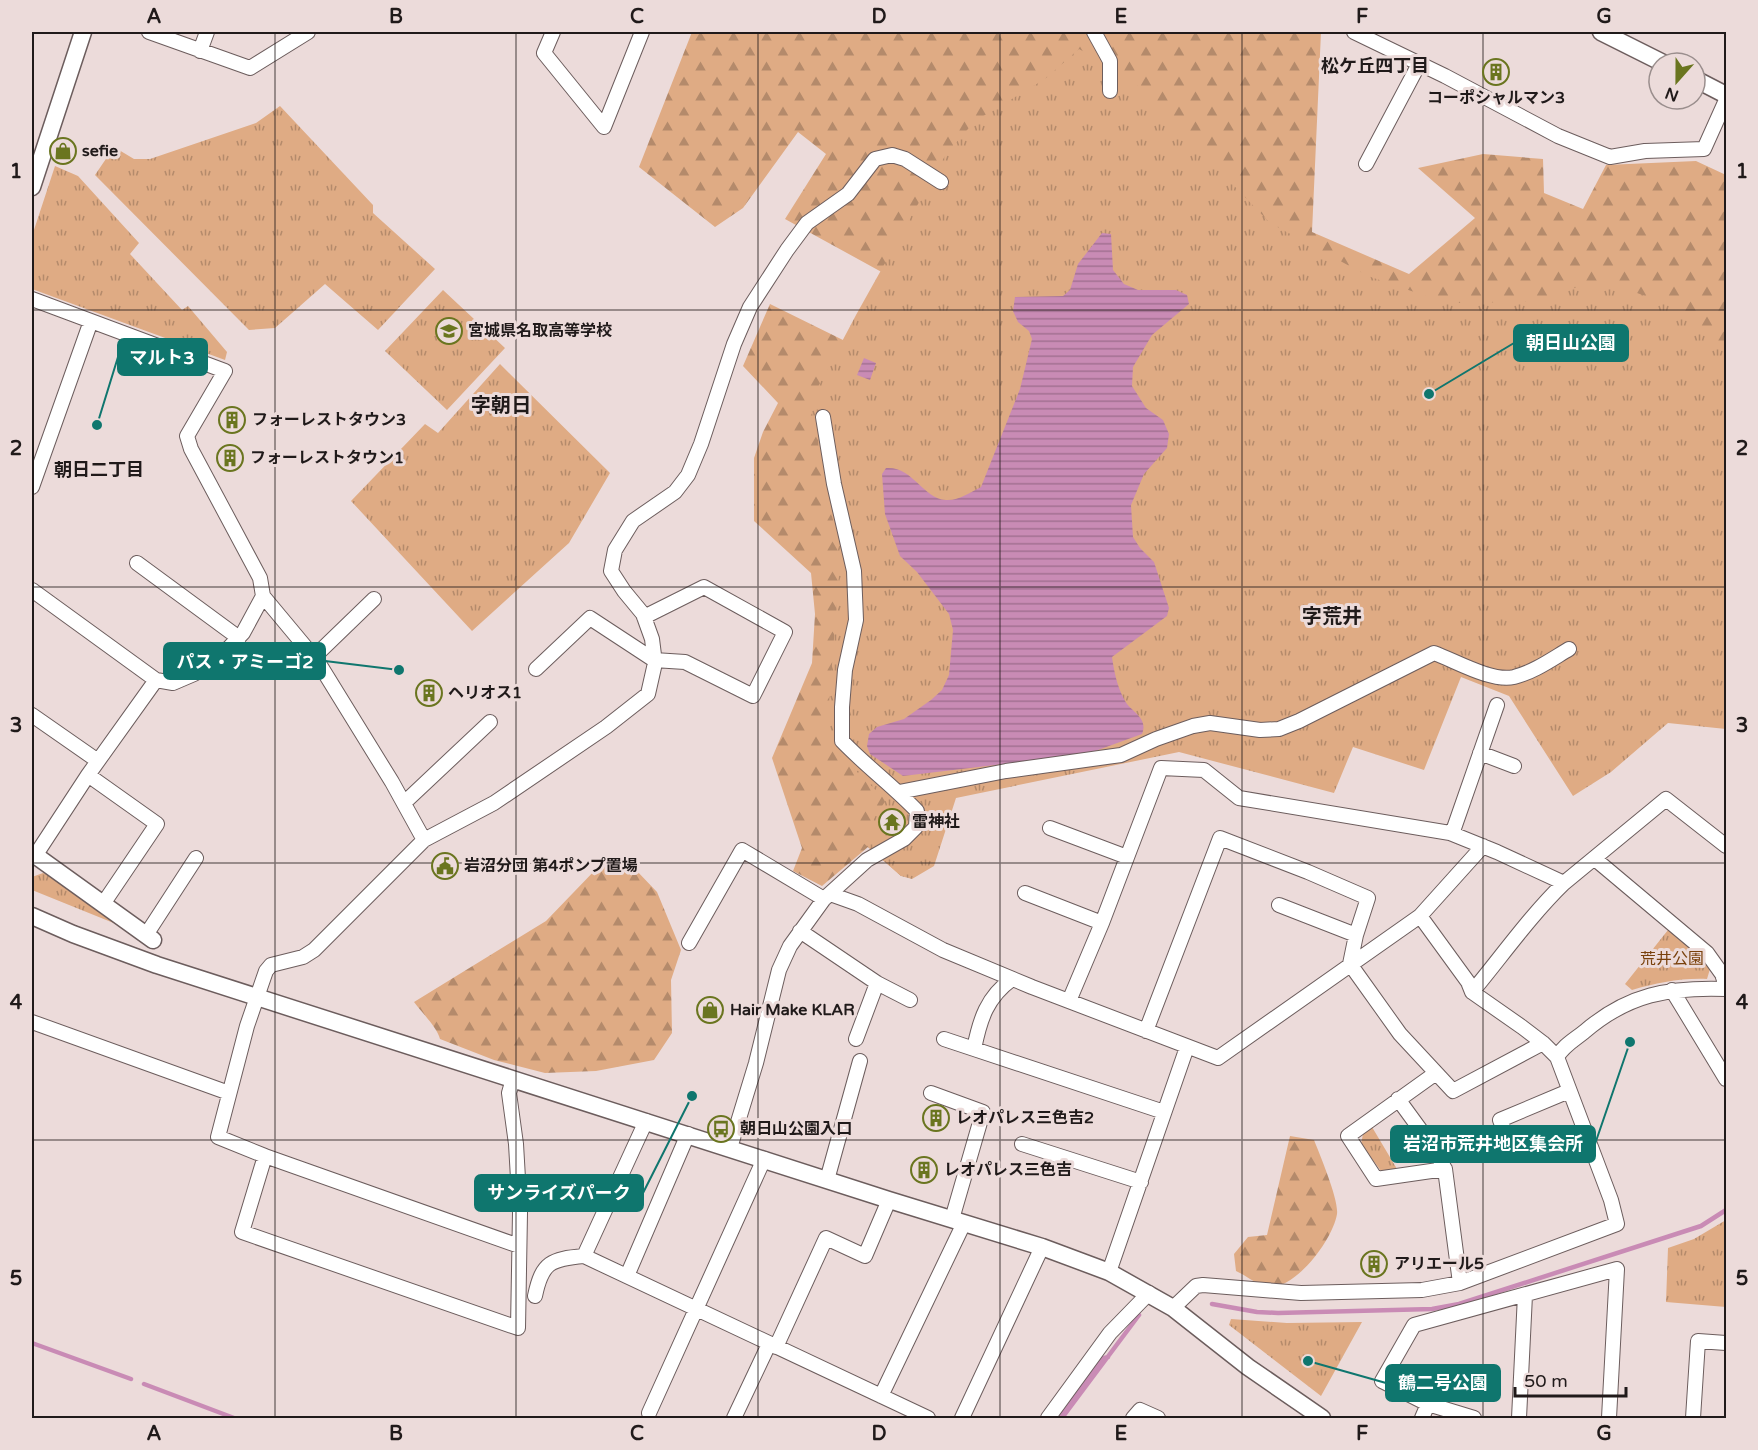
<svg xmlns="http://www.w3.org/2000/svg" width="1758" height="1450" viewBox="0 0 1758 1450" font-family="'Varela Round','Noto Sans JP',sans-serif">
<style>
.forest{fill:url(#forest-firs)}
.park{fill:url(#park-tufts)}
.water{fill:url(#water-rules)}
.lines{fill:none;stroke-linecap:round;stroke-linejoin:round}
.stream{stroke:#c98bb5;stroke-width:4.5}
.minor-casing{stroke:#6c5d5d;stroke-width:16}
.tertiary-casing{stroke:#6c5d5d;stroke-width:19}
.minor{stroke:#fff;stroke-width:14}
.tertiary{stroke:#fff;stroke-width:16}
.grid{fill:none;stroke:#201a1a;stroke-width:1.5;stroke-opacity:0.55}
.labels{text-anchor:middle;dominant-baseline:central;stroke-width:6;stroke-linejoin:round;paint-order:stroke}
.poi-label{font-size:16px;font-weight:bold;fill:#201a1a;stroke:#ecdbda;text-anchor:start}
.park-label{font-size:16px;fill:#79410c;stroke:#ecdbda}
.neighbourhood-label{font-size:18px;font-weight:bold;fill:#201a1a;stroke:#ecdbda}
.quarter-label{font-size:20px;font-weight:bold;fill:#201a1a;stroke:#ecdbda}
.leader{fill:none;stroke:#0f766e;stroke-width:2}
.callout-dot{fill:#0f766e;stroke:#ecdbda;stroke-width:2}
.callout{fill:#0f766e;stroke:#0f766e;stroke-width:2}
.callout-label{font-size:18px;text-anchor:middle;font-weight:bold;fill:#fff}
.neatline{fill:none;stroke:#201a1a;stroke-width:2}
.grid-label{font-size:20px;text-anchor:middle;font-weight:bold;fill:#201a1a}
</style>
<defs>
<pattern id="forest-firs" width="22" height="20" patternUnits="userSpaceOnUse" patternTransform="scale(1.5)"><rect width="22" height="20" fill="#dfab84"/><path d="M5 1l3.5 6h-7zM16 11l3.5 6h-7z" fill="#b48a6b"/></pattern>
<pattern id="park-tufts" width="24" height="20" patternUnits="userSpaceOnUse" patternTransform="scale(1.5)"><rect width="24" height="20" fill="#dfab84"/><path d="M3 7l-1-3M5 7V3M7 7l1-3M15 17l-1-3M17 17v-4M19 17l1-3" fill="none" stroke="#b48a6b"/></pattern>
<pattern id="water-rules" width="6" height="5" patternUnits="userSpaceOnUse" patternTransform="scale(1.5)"><rect width="6" height="5" fill="#c98bb5"/><path d="M0 2.5h6" fill="none" stroke="#a37192"/></pattern>
</defs>
<rect width="100%" height="100%" fill="#ecdbda"/>
<path class="forest" d="M 692,32 L 1321,32 L 1312,232 L 1409,274 L 1475,218 L 1418,168 L 1483,154 L 1543,159 L 1544,193 L 1583,209 L 1606,165 L 1696,161 L 1726,175 L 1726,590 L 887,275 L 785,219 L 826,154 L 798,132 L 743,208 L 715,227 L 639,167 Z
M 770,304 L 845,341 L 936,841 L 901,876 L 868,847 L 822,886 L 793,871 L 802,848 L 772,758 L 812,663 L 815,614 L 811,573 L 754,521 L 754,458 L 763,432 L 778,403 L 743,366 Z
M 599,866 L 635,869 L 657,892 L 681,950 L 671,980 L 672,1033 L 654,1060 L 596,1071 L 545,1073 L 494,1060 L 440,1039 C 437,1027 422,1013 414,1002 L 546,921 Z
M 1290,1136 L 1314,1140 C 1320,1155 1339,1200 1337,1214 C 1333,1240 1292,1295 1264,1286 C 1255,1283 1245,1275 1236,1271 L 1234,1254 L 1248,1237 L 1267,1235 Z"/>
<path class="park" d="M 1079,49 L 1128,76 L 1270,223 L 1368,276 L 1446,303 L 1525,302 L 1603,280 L 1679,309 L 1726,351 L 1726,729 L 1668,723 L 1611,772 L 1573,796 L 1509,696 L 1461,677 L 1424,770 L 1353,747 L 1334,793 L 1179,752 L 956,798 L 934,866 L 912,879 L 901,876 L 860,840 L 886,800 L 826,742 L 840,561 L 810,402 L 856,315 L 946,154 L 975,121 L 1045,79 Z
M 280,106 L 373,205 L 373,213 L 435,269 L 378,330 L 325,284 L 275,328 L 249,330 L 95,175 L 114,147 L 134,159 L 150,159 L 256,123 Z
M 55,166 L 78,176 L 139,243 L 130,254 L 182,310 L 188,306 L 227,352 L 225,360 L 32,289 L 32,236 Z
M 443,290 L 505,348 L 447,410 L 385,351 Z
M 500,364 L 610,473 L 569,543 L 472,631 L 351,501 L 425,424 L 438,433 Z
M 43,873 L 53,877 L 121,926 L 32,890 L 32,877 Z
M 1668,930 L 1696,951 L 1710,969 L 1707,979 C 1680,978 1657,983 1632,990 L 1625,984 Z
M 1372,1127 L 1397,1169 L 1381,1171 L 1361,1144 L 1363,1134 Z
M 1726,1220 L 1726,1307 L 1666,1302 L 1668,1248 L 1694,1239 Z
M 1231,1319 L 1287,1323 L 1362,1322 L 1321,1396 L 1229,1325 Z"/>
<path class="water" d="M 1102,233 L 1111,234 L 1113,270 L 1124,284 L 1138,290 L 1176,290 L 1187,295 L 1189,304 L 1152,335 L 1133,367 L 1132,386 L 1146,408 L 1163,420 L 1169,434 L 1167,448 L 1144,474 L 1131,505 L 1133,537 L 1140,548 L 1154,562 L 1169,608 L 1167,616 L 1112,657 C 1114,671 1117,686 1124,699 C 1130,712 1149,717 1142,734 L 1087,754 L 903,776 L 870,754 L 867,746 L 869,734 L 877,727 L 904,719 L 931,700 L 942,690 L 949,675 L 953,630 L 949,614 L 917,572 L 900,556 L 885,514 L 882,474 L 886,468 C 913,466 922,498 946,500 C 958,501 971,492 981,487 L 1020,389 L 1032,339 L 1029,331 L 1018,322 L 1013,311 L 1015,297 L 1063,296 L 1070,290 L 1078,264 Z
M 864,358 L 876,363 L 870,380 L 857,375 Z"/>
<g class="lines">
<path class="stream" d="M 1212,1304 L 1257,1312 L 1278,1313 L 1432,1309 L 1459,1304 L 1701,1226 L 1726,1210
M 32,1343 L 131,1379
M 144,1384 L 234,1418
M 1057,1418 L 1101,1359 L 1108,1357
M 1062,1418 L 1139,1315"/>
<defs>
<path id="minor" d="M 149,32 L 250,68 L 308,32
M 553,32 L 544,53 L 604,127 L 642,32
M 1094,32 L 1110,61 L 1110,91
M 1354,32 L 1445,76 L 1558,136 L 1610,157 L 1645,151 L 1704,149 L 1726,100
M 200,51 L 207,32
M 1366,164 L 1419,64
M 32,299 L 225,371 L 187,436 L 191,449 L 260,578 L 263,596 L 318,662 L 392,782 L 424,840
M 32,487 L 91,321
M 137,563 L 239,638
M 32,590 L 156,680 L 173,683 L 194,674 L 218,659 L 243,633 L 263,596
M 314,657 L 374,599
M 536,669 L 590,618 L 654,660 L 685,662 L 753,696 L 785,632 L 704,587 L 644,617
M 32,715 L 98,761
M 1480,753 L 1514,766
M 88,775 L 157,824 L 103,904
M 899,792 L 1006,771 L 1121,755 L 1156,739 L 1193,726 L 1210,723 L 1260,730 L 1279,729 L 1299,721 L 1434,653 C 1456,661 1491,682 1514,677 C 1534,672 1552,659 1569,649
M 404,803 L 490,722
M 1050,828 L 1127,857
M 1452,834 L 1497,705
M 35,856 L 88,775 L 156,680
M 1595,859 L 1707,953 L 1722,974 L 1726,986
M 1025,893 L 1102,923
M 830,894 L 858,904 L 943,950 L 1032,987 L 1218,1058 L 1420,916 L 1483,846
M 1279,905 L 1356,935
M 800,931 L 877,983 L 910,1000
M 146,935 L 196,858
M 689,943 L 742,850 L 824,899
M 1672,990 L 1726,1079
M 1472,992 C 1502,956 1530,916 1564,883
M 1069,1001 L 1102,923 L 1161,768 L 1204,770 L 1239,798 L 1450,833 L 1497,852 L 1564,883 L 1666,799 L 1726,846
M 32,1022 L 229,1093
M 1146,1031 L 1220,838 L 1308,872 L 1368,898 L 1356,935 L 1350,964 L 1400,1034 L 1453,1091 L 1543,1043
M 856,1039 L 877,983
M 944,1039 L 1164,1112
M 974,1049 C 980,1019 987,997 1012,979
M 1557,1057 C 1563,1046 1574,1040 1584,1032 C 1628,994 1669,987 1726,989
M 1436,1073 L 1348,1136 L 1376,1179 L 1445,1169 L 1460,1283
M 513,1079 L 509,1093 L 516,1144 L 520,1213 L 518,1328 L 242,1232 L 265,1156 L 218,1137 L 247,1026 L 266,971 L 271,965 L 303,957 L 314,950 L 424,840 L 494,803 L 606,727 L 648,694 L 655,663 L 652,639 L 643,614 L 624,591 L 611,571 L 615,550 L 633,521 L 675,492 L 688,475 L 701,444 L 734,344 L 750,307 L 787,250 L 807,223 L 848,194 L 875,159 L 892,155 L 905,159 L 941,182
M 931,1093 L 983,1112 L 952,1219
M 1398,1099 L 1433,1147 L 1445,1169
M 646,1121 L 584,1256 L 928,1418
M 1022,1144 L 1141,1182
M 1511,1147 L 1500,1120 L 1569,1091
M 730,1148 L 756,1063 L 779,970 L 790,946 L 824,899 L 867,860 L 904,839 L 916,827 L 917,811 C 893,786 866,766 842,741 L 842,707 L 845,670 L 856,620 L 854,571 L 834,484 L 823,417
M 265,1156 L 519,1246
M 827,1180 L 860,1061
M 1109,1272 L 1187,1047
M 627,1276 L 688,1134
M 535,1296 C 542,1262 551,1259 584,1256
M 1173,1308 L 1196,1286 L 1203,1285 L 1301,1293 L 1422,1290 L 1460,1283 L 1617,1224 L 1611,1200 L 1557,1057 L 1543,1043 L 1522,1027 L 1472,992 L 1468,982 L 1420,916
M 776,1347 L 826,1238 L 865,1256 L 889,1200
M 881,1396 L 964,1223
M 649,1413 L 764,1159
M 734,1418 L 769,1344
M 962,1418 L 1042,1247
M 1048,1418 L 1110,1333 L 1149,1293
M 1133,1418 L 1140,1410 L 1158,1418
M 1422,1418 L 1428,1404
M 1474,1418 L 1428,1404 L 1382,1381 L 1414,1325 L 1617,1269 L 1609,1418
M 1519,1418 L 1525,1295
M 1693,1418 L 1698,1341 L 1726,1343"/>
<path id="tertiary" d="M 1601,32 L 1663,63
M 1695,79 L 1726,95
M 32,187 L 83,32
M 32,853 L 153,940
M 32,916 L 73,934 L 157,965 L 889,1200 L 1042,1247 L 1109,1272 L 1173,1308 L 1248,1367 L 1322,1418"/>
</defs>
<use href="#minor" class="minor-casing"/>
<use href="#tertiary" class="tertiary-casing"/>
<use href="#minor" class="minor"/>
<use href="#tertiary" class="tertiary"/>
</g>
<path class="grid" d="M 275,32 L 275,1418M 516,32 L 516,1418M 758,32 L 758,1418M 1000,32 L 1000,1418M 1242,32 L 1242,1418M 1483,32 L 1483,1418M 32,310 L 1726,310M 32,587 L 1726,587M 32,863 L 1726,863M 32,1140 L 1726,1140"/>
<defs>
<symbol id="building-ring" viewBox="-11 -11 22 22"><circle r="9.5" fill="#ecdbda" stroke="#6a751f" stroke-width="1.5"/><path d="M-4-6H4V6H1V3H-1V6H-4ZM-2.5-4.3h1.7v1.8h-1.7ZM.8-4.3h1.7v1.8H.8ZM-2.5-1h1.7V.8h-1.7ZM.8-1h1.7V.8H.8Z" fill="#6a751f"/></symbol>
<symbol id="shop-ring" viewBox="-11 -11 22 22"><circle r="9.5" fill="#ecdbda" stroke="#6a751f" stroke-width="1.5"/><path d="M-5-2.5h2.3a2.7 3.5 0 0 1 5.4 0H5L5.5 6h-11ZM-1.5-2.5h3a1.5 2.3 0 0 0-3 0Z" fill="#6a751f"/></symbol>
<symbol id="school-ring" viewBox="-11 -11 22 22"><circle r="9.5" fill="#ecdbda" stroke="#6a751f" stroke-width="1.5"/><path d="M0-5L7-2L0 1L-7-2ZM-4 1L0 2.5L4 1V4Q0 6-4 4Z" fill="#6a751f"/></symbol>
<symbol id="temple-ring" viewBox="-11 -11 22 22"><circle r="9.5" fill="#ecdbda" stroke="#6a751f" stroke-width="1.5"/><path d="M0-6L5-2H3V0L6.5 2.5H4V6H1.5V3h-3V6H-4V2.5H-6.5L-3 0V-2H-5Z" fill="#6a751f"/></symbol>
<symbol id="civic-ring" viewBox="-11 -11 22 22"><circle r="9.5" fill="#ecdbda" stroke="#6a751f" stroke-width="1.5"/><path d="M-.6-6.5H3V-4.5H.6V-3L4-1V1h2V6H-6V1h2V-1L-.6-3ZM-1.2 2.5V6h2.4V2.5Z" fill="#6a751f"/></symbol>
<symbol id="bus-ring" viewBox="-11 -11 22 22"><circle r="9.5" fill="#ecdbda" stroke="#6a751f" stroke-width="1.5"/><path d="M-5-6H5V4H4V6H2V4H-2V6H-4V4H-5ZM-3.5-4V0h7V-4ZM-3.5 1.2v1.5H-2V1.2ZM2 1.2v1.5H3.5V1.2Z" fill="#6a751f"/></symbol>
</defs>
<g fill-rule="evenodd">
<use href="#building-ring" x="1481" y="57" width="30" height="30"/>
<use href="#shop-ring" x="48" y="136" width="30" height="30"/>
<use href="#school-ring" x="434" y="316" width="30" height="30"/>
<use href="#building-ring" x="217" y="405" width="30" height="30"/>
<use href="#building-ring" x="215" y="443" width="30" height="30"/>
<use href="#building-ring" x="414" y="678" width="30" height="30"/>
<use href="#temple-ring" x="877" y="807" width="30" height="30"/>
<use href="#civic-ring" x="430" y="851" width="30" height="30"/>
<use href="#shop-ring" x="695" y="995" width="30" height="30"/>
<use href="#building-ring" x="921" y="1103" width="30" height="30"/>
<use href="#bus-ring" x="706" y="1114" width="30" height="30"/>
<use href="#building-ring" x="909" y="1155" width="30" height="30"/>
<use href="#building-ring" x="1359" y="1249" width="30" height="30"/>
</g>
<g class="labels">
<g class="poi-label">
<text x="1496" y="98" text-anchor="middle">コーポシャルマン3</text>
<text x="82" y="151">sefie</text>
<text x="468" y="331">宮城県名取高等学校</text>
<text x="252" y="420">フォーレストタウン3</text>
<text x="250" y="458">フォーレストタウン1</text>
<text x="448" y="693">ヘリオス1</text>
<text x="912" y="822">雷神社</text>
<text x="464" y="866">岩沼分団 第4ポンプ置場</text>
<text x="730" y="1010">Hair Make KLAR</text>
<text x="956" y="1118">レオパレス三色吉2</text>
<text x="740" y="1129">朝日山公園入口</text>
<text x="944" y="1170">レオパレス三色吉</text>
<text x="1394" y="1264">アリエール5</text>
</g>
<g class="park-label">
<text x="1672" y="959">荒井公園</text>
</g>
<g class="neighbourhood-label">
<text x="1375" y="66">松ケ丘四丁目</text>
<text x="99" y="470">朝日二丁目</text>
</g>
<g class="quarter-label">
<text x="501" y="406">字朝日</text>
<text x="1332" y="617">字荒井</text>
</g>
</g>
<path class="leader" d="M1429 394L1514 343M97 425L118 357M399 670L325 661M1630 1042L1595 1144M692 1096L643 1193M1308 1361L1386 1383"/>
<g class="callout-dot">
<circle cx="1429" cy="394" r="6"/>
<circle cx="97" cy="425" r="6"/>
<circle cx="399" cy="670" r="6"/>
<circle cx="1630" cy="1042" r="6"/>
<circle cx="692" cy="1096" r="6"/>
<circle cx="1308" cy="1361" r="6"/>
</g>
<g class="callout">
<rect x="1514" y="325" width="114" height="36" rx="6"/>
<rect x="118" y="339" width="89" height="36" rx="6"/>
<rect x="164" y="643" width="161" height="36" rx="6"/>
<rect x="1391" y="1126" width="204" height="36" rx="6"/>
<rect x="475" y="1175" width="168" height="36" rx="6"/>
<rect x="1386" y="1365" width="114" height="36" rx="6"/>
</g>
<g class="callout-label">
<text x="1571" y="349">朝日山公園</text>
<text x="162" y="364">マルト3</text>
<text x="245" y="668">パス・アミーゴ2</text>
<text x="1493" y="1150">岩沼市荒井地区集会所</text>
<text x="559" y="1199">サンライズパーク</text>
<text x="1443" y="1389">鶴二号公園</text>
</g>
<rect width="1758" height="1450" fill="none" stroke="#ecdbda" stroke-width="66"/>
<g transform="translate(1677 81) rotate(201)"><circle r="28" fill="#ecdbda" stroke="#9a8e8d" stroke-width="1.5"/>
<path d="M0-4.5L10 22L0 15L-10 22Z" fill="#6a751f"/>
<text y="-9" font-size="16" font-weight="bold" text-anchor="middle" fill="#201a1a">N</text>
</g>
<path d="M1515 1387v9h111v-9" fill="none" stroke="#201a1a" stroke-width="3"/>
<text x="1524" y="1387" font-size="18" fill="#201a1a" stroke="#ecdbda" stroke-width="4.5" paint-order="stroke">50 m</text>
<rect x="33" y="33" width="1692" height="1384" class="neatline"/>
<g class="grid-label">
<text x="154" y="23">A</text>
<text x="396" y="23">B</text>
<text x="637" y="23">C</text>
<text x="879" y="23">D</text>
<text x="1121" y="23">E</text>
<text x="1362" y="23">F</text>
<text x="1604" y="23">G</text>
<text x="16" y="178">1</text>
<text x="1742" y="178">1</text>
<text x="16" y="455">2</text>
<text x="1742" y="455">2</text>
<text x="16" y="732">3</text>
<text x="1742" y="732">3</text>
<text x="16" y="1009">4</text>
<text x="1742" y="1009">4</text>
<text x="16" y="1285">5</text>
<text x="1742" y="1285">5</text>
<text x="154" y="1440">A</text>
<text x="396" y="1440">B</text>
<text x="637" y="1440">C</text>
<text x="879" y="1440">D</text>
<text x="1121" y="1440">E</text>
<text x="1362" y="1440">F</text>
<text x="1604" y="1440">G</text>
</g>
</svg>
